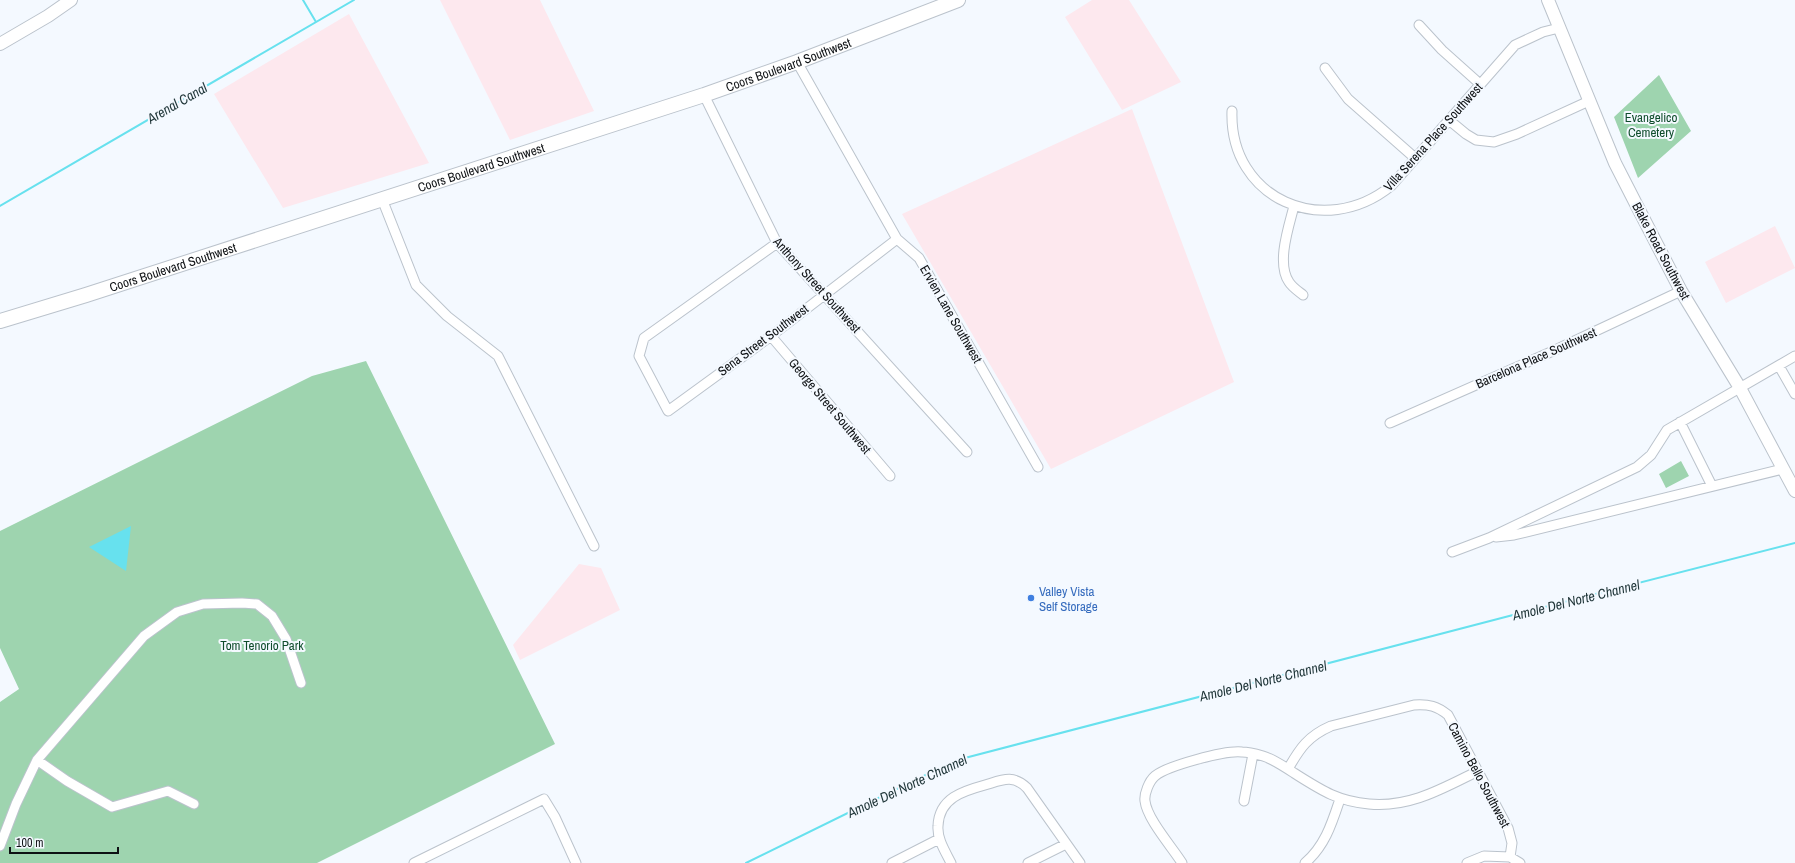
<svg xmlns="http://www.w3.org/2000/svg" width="1795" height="863" viewBox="0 0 1795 863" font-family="'Archivo Narrow',sans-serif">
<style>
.industrial{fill:#fde8ee}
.green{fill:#9ed4af}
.water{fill:#67e1ee}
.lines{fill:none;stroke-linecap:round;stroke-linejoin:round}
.stream{stroke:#67e1ee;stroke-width:2}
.street-casing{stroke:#bbc3cc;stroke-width:11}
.secondary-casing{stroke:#bbc3cc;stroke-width:14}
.primary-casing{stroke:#bbc3cc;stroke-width:16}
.street{stroke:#fff;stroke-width:9}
.secondary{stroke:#fff;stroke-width:12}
.primary{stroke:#fff;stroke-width:14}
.shop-dot{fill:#3f7fe0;stroke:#f4f9ff;stroke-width:1.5}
.labels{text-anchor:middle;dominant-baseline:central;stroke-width:4;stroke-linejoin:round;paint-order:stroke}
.street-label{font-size:13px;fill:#0e1114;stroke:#f4f9ff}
.park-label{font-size:13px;fill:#0e4c2b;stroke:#f4f9ff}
.shop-label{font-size:13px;fill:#366cbe;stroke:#f4f9ff;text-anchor:start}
.water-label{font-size:14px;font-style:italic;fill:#1f3538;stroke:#f4f9ff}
</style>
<rect width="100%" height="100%" fill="#f4f9ff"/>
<path class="industrial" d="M 440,0 L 540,0 L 594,111 L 510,140 Z
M 1092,0 L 1129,0 L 1181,82 L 1122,110 L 1065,17 Z
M 349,14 L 429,163 L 283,208 L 214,94 Z
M 1132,109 L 1234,382 L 1051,469 L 902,214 Z
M 1775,226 L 1795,268 L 1726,303 L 1705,262 Z
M 579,564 L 601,568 L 620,610 L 520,660 L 513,645 Z"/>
<path class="green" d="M 1659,75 L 1691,131 L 1638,178 L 1614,117 Z
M 366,361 L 555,744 L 317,863 L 0,863 L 0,702 L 19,689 L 0,648 L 0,531 L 312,376 Z
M 1681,461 L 1689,476 L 1666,488 L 1659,474 Z"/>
<path class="water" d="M 131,526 L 126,571 L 89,547 Z"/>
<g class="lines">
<path class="stream" d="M 303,0 L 316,22
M 0,206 L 354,0
M 746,863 L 917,779 L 961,759 L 1513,615 L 1795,543"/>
<defs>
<path id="street" d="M 1419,25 L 1442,50 L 1480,84
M 797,62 L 897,239 L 919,258 L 1038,467
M 1325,68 L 1348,99 L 1415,158
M 704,95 L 777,243 L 967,452
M 1232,111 C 1229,199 1324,240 1391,186 L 1515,45 L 1543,32 L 1559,28
M 1449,120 L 1466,134 L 1476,140 L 1494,142 L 1517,134 L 1589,101
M 382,199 L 416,285 L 447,316 L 498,356 L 594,546
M 1294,206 C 1289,226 1276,263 1289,282 C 1292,287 1298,291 1303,295
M 777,243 L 644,338 L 639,356 L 668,411 L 771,336 L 897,239
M 771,336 L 890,476
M 1779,366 L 1795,394
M 1680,422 L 1712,486
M 1390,423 L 1553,351 L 1681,291
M 1496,537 L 1514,535 L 1783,469
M 1452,552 L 1489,538 L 1637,467 L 1651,455 L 1667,430 L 1795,356
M 37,760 L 67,781 L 112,807 L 168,791 L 194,804
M 1288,769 C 1300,748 1308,736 1331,726 L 1414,705 C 1429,704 1437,706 1448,715 L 1508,828 L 1512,843 L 1510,857 L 1520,863
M 1244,801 L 1253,754
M 0,846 L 16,804 L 37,760 L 144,636 L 177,612 L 203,604 L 242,603 L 257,604 L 272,616 L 286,639 L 301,683
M 414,863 L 544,799 L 555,817 L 576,863
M 892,863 L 939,839
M 951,863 C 945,851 937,839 938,826 C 939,798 963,791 985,785 C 1002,780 1013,774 1027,788 L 1080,863
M 1028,863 L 1066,844
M 1182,863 C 1172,847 1147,819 1145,801 C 1144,794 1149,781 1155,776 C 1167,766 1225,750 1242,752 C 1249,752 1256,754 1263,756 C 1273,759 1285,767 1294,773 C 1321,790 1337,801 1369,804 C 1410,808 1443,788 1478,771
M 1305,863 C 1325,846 1332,823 1340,799
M 1467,863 L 1484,856 L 1510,857"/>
<path id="secondary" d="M 1548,0 L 1615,163 L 1637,206 L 1681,291 L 1740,388 L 1795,491
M 0,44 L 48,16 L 71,0"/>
<g id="primary">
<path id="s1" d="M 0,321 L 86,295 L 704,95 L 797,62 L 958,0"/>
</g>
</defs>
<use href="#street" class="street-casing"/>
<use href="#secondary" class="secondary-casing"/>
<use href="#primary" class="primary-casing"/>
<use href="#street" class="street"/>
<use href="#secondary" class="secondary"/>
<use href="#primary" class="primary"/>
</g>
<circle class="shop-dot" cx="1031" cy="598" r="4"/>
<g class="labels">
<g class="street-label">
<text stroke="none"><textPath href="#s1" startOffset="829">Coors Boulevard Southwest</textPath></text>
<text transform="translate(1433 137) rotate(-48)">Villa Serena Place Southwest</text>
<text stroke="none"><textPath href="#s1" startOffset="505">Coors Boulevard Southwest</textPath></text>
<text transform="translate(1661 251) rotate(62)">Blake Road Southwest</text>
<text stroke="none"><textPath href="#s1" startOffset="181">Coors Boulevard Southwest</textPath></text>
<text transform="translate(817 285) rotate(48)">Anthony Street Southwest</text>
<text transform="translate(951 314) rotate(60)">Ervien Lane Southwest</text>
<text transform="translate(763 340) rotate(-37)">Sena Street Southwest</text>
<text transform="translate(1536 358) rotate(-24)">Barcelona Place Southwest</text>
<text transform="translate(830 406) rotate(50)">George Street Southwest</text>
<text transform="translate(1479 775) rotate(62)">Camino Bello Southwest</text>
</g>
<g class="park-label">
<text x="1651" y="117">Evangelico<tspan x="1651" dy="15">Cemetery</tspan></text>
<text x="262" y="645">Tom Tenorio Park</text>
</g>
<g class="shop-label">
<text x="1039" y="591">Valley Vista<tspan x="1039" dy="15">Self Storage</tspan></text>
</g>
<g class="water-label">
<text transform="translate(177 103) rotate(-30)">Arenal Canal</text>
<text transform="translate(1576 600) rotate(-14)">Amole Del Norte Channel</text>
<text transform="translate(1263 681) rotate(-14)">Amole Del Norte Channel</text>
<text transform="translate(907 786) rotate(-25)">Amole Del Norte Channel</text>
</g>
</g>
<path d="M10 847v6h108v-6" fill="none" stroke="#0e1114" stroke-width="2"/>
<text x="16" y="847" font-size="12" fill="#0e1114" stroke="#f4f9ff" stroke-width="3" paint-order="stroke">100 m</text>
</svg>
